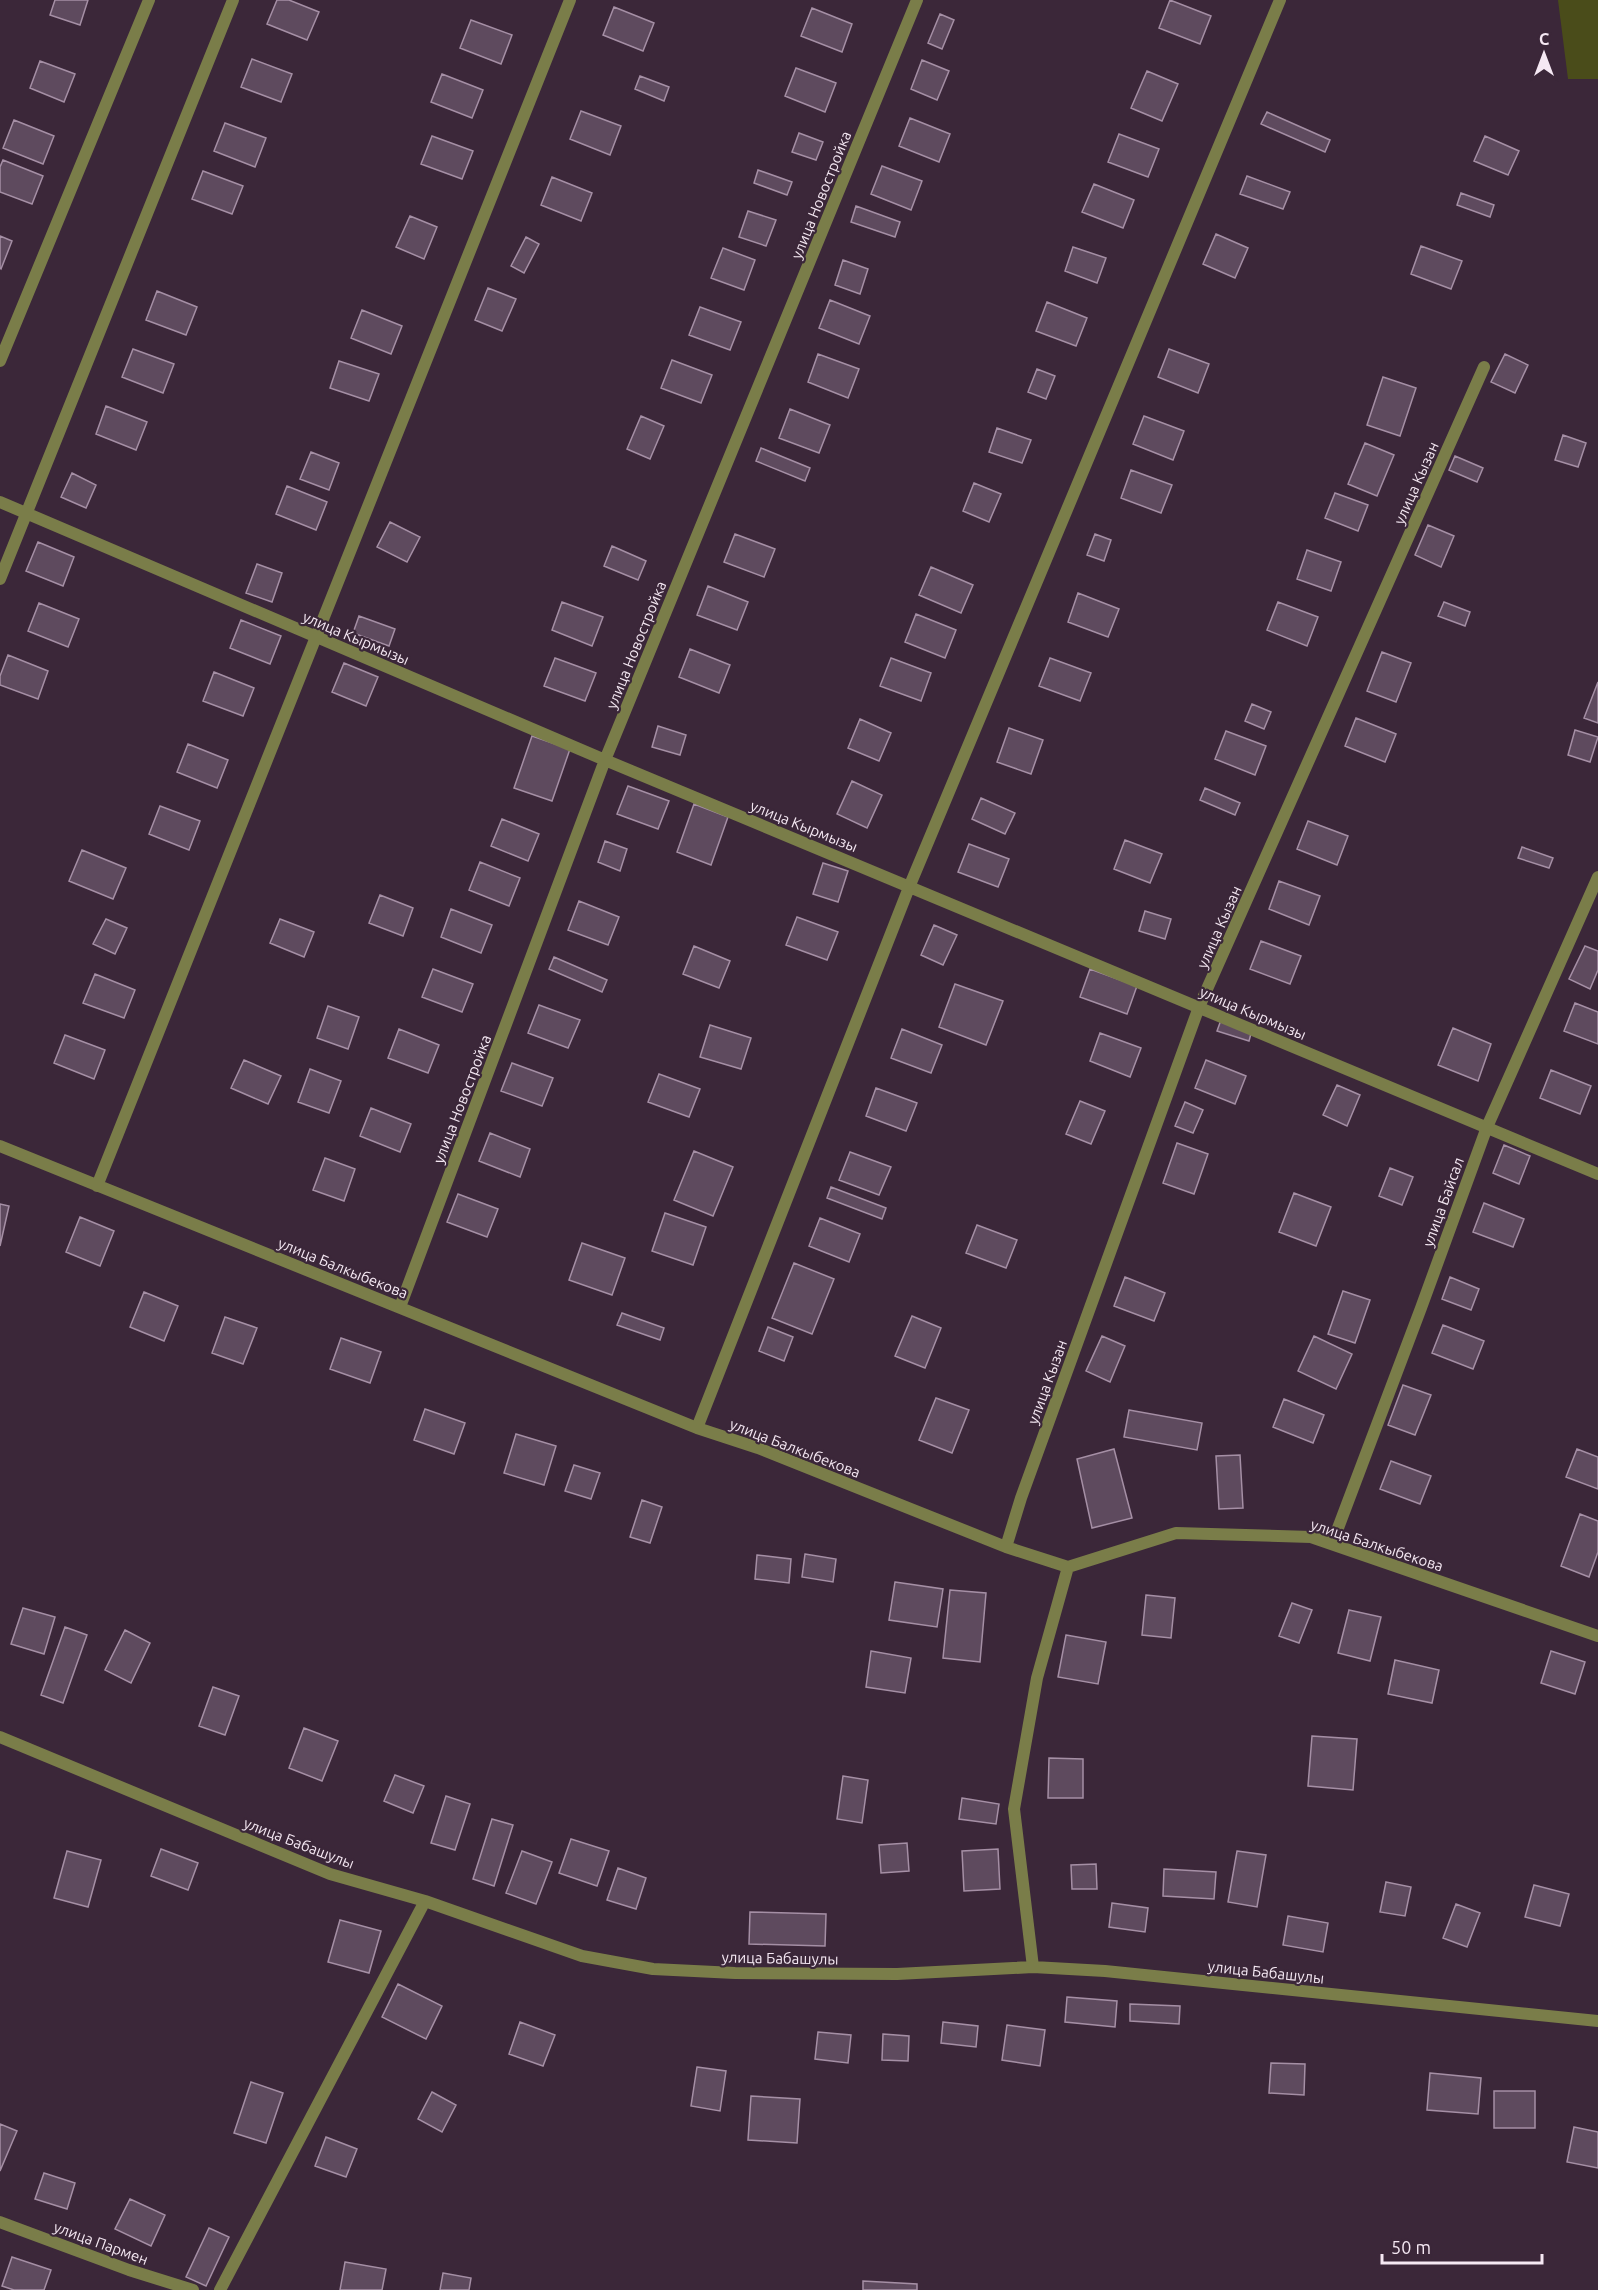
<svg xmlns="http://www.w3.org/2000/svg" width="1598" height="2290" viewBox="0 0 1598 2290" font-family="Ubuntu,sans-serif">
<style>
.green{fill:#4a4c1a}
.building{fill:#5e4a5e;stroke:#a58fa5;stroke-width:1.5}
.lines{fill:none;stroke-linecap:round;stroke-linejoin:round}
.minor{stroke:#7a7d49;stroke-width:12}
.labels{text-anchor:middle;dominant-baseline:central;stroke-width:4.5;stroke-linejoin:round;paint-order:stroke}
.street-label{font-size:15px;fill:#f5e8f3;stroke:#3b2739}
</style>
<rect width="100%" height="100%" fill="#3b2739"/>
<path class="green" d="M 1558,0 L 1598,0 L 1598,79 L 1568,79 Z"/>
<path class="building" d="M 55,0 L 88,0 L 80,25 L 50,15 Z
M 277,0 L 289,0 L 319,12 L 307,40 L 267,24 Z
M 1170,0 L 1211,16 L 1200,44 L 1159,28 Z
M 614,7 L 654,23 L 643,51 L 603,35 Z
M 812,8 L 852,24 L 842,52 L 801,36 Z
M 940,14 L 954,20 L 942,49 L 928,43 Z
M 471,20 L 512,35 L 501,64 L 460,48 Z
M 252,59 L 292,74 L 281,102 L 241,87 Z
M 922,60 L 949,71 L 937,100 L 911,89 Z
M 40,61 L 75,74 L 64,102 L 30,88 Z
M 796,68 L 836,83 L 825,112 L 785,96 Z
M 1147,71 L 1178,84 L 1162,121 L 1131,108 Z
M 442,74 L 483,90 L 472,118 L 431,102 Z
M 640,76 L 669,87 L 664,101 L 635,89 Z
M 581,111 L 621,126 L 610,155 L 570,139 Z
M 1267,112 L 1330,140 L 1325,152 L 1261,124 Z
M 910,118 L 950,134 L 939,162 L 899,146 Z
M 14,120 L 54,136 L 43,164 L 3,148 Z
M 225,123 L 266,138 L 255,167 L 214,151 Z
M 799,133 L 823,142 L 816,160 L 792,152 Z
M 1119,134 L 1159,149 L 1148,177 L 1108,162 Z
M 432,136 L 473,151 L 462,179 L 421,164 Z
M 1485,136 L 1519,151 L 1508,175 L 1474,161 Z
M 3,160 L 43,176 L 32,204 L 0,192 L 0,167 Z
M 882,166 L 922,181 L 911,210 L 871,194 Z
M 758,170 L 792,182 L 787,195 L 754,183 Z
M 203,171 L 243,186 L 232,214 L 192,199 Z
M 1247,176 L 1290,192 L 1283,209 L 1240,194 Z
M 552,177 L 592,193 L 581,221 L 541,205 Z
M 1094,184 L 1134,200 L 1123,228 L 1082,212 Z
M 1461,193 L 1494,205 L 1490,217 L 1457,205 Z
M 856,206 L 900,222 L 895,237 L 851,222 Z
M 748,211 L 776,220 L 766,246 L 739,237 Z
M 410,216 L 437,227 L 424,259 L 396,247 Z
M 1216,234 L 1248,248 L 1235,278 L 1203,264 Z
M 0,236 L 12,241 L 1,269 L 0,268 Z
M 526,237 L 539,244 L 524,273 L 511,266 Z
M 1421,246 L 1462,261 L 1451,289 L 1411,274 Z
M 1073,247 L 1106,258 L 1097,283 L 1065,271 Z
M 723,248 L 755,260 L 744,290 L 711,278 Z
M 843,260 L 868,269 L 860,294 L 835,285 Z
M 488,288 L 516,299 L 502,331 L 475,320 Z
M 157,291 L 197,307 L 186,335 L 146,320 Z
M 830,300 L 870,316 L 859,344 L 819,328 Z
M 1047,302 L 1087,318 L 1076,346 L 1036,331 Z
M 700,307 L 741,322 L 730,350 L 689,335 Z
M 362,310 L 402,326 L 391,354 L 351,338 Z
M 133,349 L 174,364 L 163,393 L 122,377 Z
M 1169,349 L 1209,364 L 1198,393 L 1158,377 Z
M 818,354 L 859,369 L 848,398 L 808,382 Z
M 1505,354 L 1528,365 L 1515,393 L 1491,382 Z
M 672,360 L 712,375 L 701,403 L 661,388 Z
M 339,361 L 379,374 L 369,401 L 330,388 Z
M 1037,369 L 1055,376 L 1046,399 L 1028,392 Z
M 1383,377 L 1416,388 L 1400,436 L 1367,425 Z
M 106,406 L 147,422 L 136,450 L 96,434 Z
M 790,409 L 830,425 L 819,453 L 779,438 Z
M 641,416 L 664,426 L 650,459 L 627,449 Z
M 1144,416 L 1184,431 L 1173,460 L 1133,444 Z
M 997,428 L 1031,440 L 1022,463 L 989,452 Z
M 1563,435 L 1586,443 L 1578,467 L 1555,460 Z
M 1365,443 L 1394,455 L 1377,496 L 1348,484 Z
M 761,448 L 810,468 L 805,481 L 756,461 Z
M 311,452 L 339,463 L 329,490 L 300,479 Z
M 1455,456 L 1483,468 L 1477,482 L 1449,470 Z
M 1131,470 L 1172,485 L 1161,513 L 1121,498 Z
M 72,473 L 96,485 L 86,508 L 61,497 Z
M 974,483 L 1001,494 L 989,522 L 963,511 Z
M 287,486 L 327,502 L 316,530 L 276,514 Z
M 1335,493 L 1368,505 L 1358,531 L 1325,518 Z
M 390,522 L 420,537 L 407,562 L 377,547 Z
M 1428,525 L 1454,536 L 1441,567 L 1415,555 Z
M 735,534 L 775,549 L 764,577 L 724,562 Z
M 1095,534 L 1111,540 L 1104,561 L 1087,555 Z
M 38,542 L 74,557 L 63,586 L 26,571 Z
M 612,546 L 646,561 L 638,580 L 604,566 Z
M 1307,550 L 1341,562 L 1331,591 L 1297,579 Z
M 257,564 L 282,573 L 272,602 L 246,593 Z
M 931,567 L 973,585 L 961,613 L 919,595 Z
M 708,586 L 748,602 L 737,630 L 697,615 Z
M 1078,593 L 1119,609 L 1108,637 L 1068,622 Z
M 562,602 L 603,617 L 592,646 L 552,630 Z
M 1278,602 L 1318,617 L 1307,646 L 1267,630 Z
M 1444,602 L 1470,612 L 1465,626 L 1438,616 Z
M 39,603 L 79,619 L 68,647 L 28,631 Z
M 916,614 L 956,630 L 945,658 L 905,642 Z
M 359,616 L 395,629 L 389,646 L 353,633 Z
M 241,620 L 281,636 L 270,664 L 230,648 Z
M 690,649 L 730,665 L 719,693 L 679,677 Z
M 1382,652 L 1411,663 L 1396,702 L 1367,691 Z
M 8,655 L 48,671 L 38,699 L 0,685 L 0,676 Z
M 555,658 L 596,673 L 585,701 L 544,686 Z
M 891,658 L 931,673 L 921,701 L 880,686 Z
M 1050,658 L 1091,673 L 1080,701 L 1039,686 Z
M 344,663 L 378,677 L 366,706 L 332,692 Z
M 214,672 L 254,688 L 243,716 L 203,701 Z
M 1598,682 L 1598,723 L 1584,718 Z
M 1252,704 L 1271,712 L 1264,729 L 1245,721 Z
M 1356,718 L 1396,734 L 1385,762 L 1345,746 Z
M 860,719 L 891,733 L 879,761 L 848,748 Z
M 658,726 L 686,735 L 680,755 L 652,747 Z
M 1009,728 L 1043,740 L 1031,774 L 997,762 Z
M 1575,730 L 1598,737 L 1590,762 L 1568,755 Z
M 1226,731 L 1266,746 L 1255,775 L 1215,759 Z
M 532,736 L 570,749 L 552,801 L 514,788 Z
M 188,744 L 228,760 L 217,788 L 177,772 Z
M 852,781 L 882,795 L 867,828 L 837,814 Z
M 628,786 L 669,801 L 658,829 L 617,814 Z
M 1205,788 L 1240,803 L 1235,815 L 1200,800 Z
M 981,798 L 1015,813 L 1005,834 L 972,819 Z
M 694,804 L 728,817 L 711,865 L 677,852 Z
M 160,806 L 200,821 L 189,850 L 149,834 Z
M 502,819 L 539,834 L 528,861 L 491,846 Z
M 1308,821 L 1348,836 L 1337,865 L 1297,849 Z
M 1125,840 L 1162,854 L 1150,883 L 1114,869 Z
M 605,841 L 627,849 L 620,871 L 598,862 Z
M 969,844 L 1009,859 L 998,887 L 958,872 Z
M 1522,847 L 1553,858 L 1549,868 L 1518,858 Z
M 82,850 L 126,868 L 113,899 L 69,881 Z
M 480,862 L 520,878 L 509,906 L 469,890 Z
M 823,863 L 848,871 L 838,902 L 813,894 Z
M 1279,881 L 1320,896 L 1309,925 L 1269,909 Z
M 380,895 L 413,908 L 403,936 L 369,923 Z
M 579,901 L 619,917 L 608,945 L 568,930 Z
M 451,909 L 492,925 L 481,953 L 441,937 Z
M 1145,911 L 1171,919 L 1165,939 L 1139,931 Z
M 797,917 L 838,932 L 827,960 L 786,945 Z
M 106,919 L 127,928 L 115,954 L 93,944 Z
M 280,919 L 314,932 L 304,957 L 270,943 Z
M 934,925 L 957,935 L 943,965 L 921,955 Z
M 1261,941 L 1301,956 L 1290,984 L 1250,969 Z
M 694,946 L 730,961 L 719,988 L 683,974 Z
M 1585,946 L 1598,951 L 1598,970 L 1590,989 L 1569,979 Z
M 554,957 L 607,980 L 602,992 L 549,969 Z
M 433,969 L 473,984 L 462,1012 L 422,997 Z
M 1090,969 L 1137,986 L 1127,1014 L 1080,997 Z
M 95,974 L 135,990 L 124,1018 L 83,1003 Z
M 955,984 L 1003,1001 L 986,1045 L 939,1027 Z
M 1575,1003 L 1598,1012 L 1598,1044 L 1564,1031 Z
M 539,1005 L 580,1020 L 568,1048 L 528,1033 Z
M 328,1006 L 359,1017 L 348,1049 L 317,1038 Z
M 1221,1020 L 1252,1030 L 1249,1041 L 1217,1031 Z
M 710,1025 L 751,1038 L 741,1069 L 700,1057 Z
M 1453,1028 L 1491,1044 L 1478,1081 L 1438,1065 Z
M 399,1029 L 439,1045 L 428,1073 L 388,1058 Z
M 902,1029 L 942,1045 L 931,1073 L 891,1058 Z
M 1100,1033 L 1141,1048 L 1130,1077 L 1090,1061 Z
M 65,1035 L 105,1050 L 94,1079 L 54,1063 Z
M 244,1060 L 281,1076 L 268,1104 L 231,1088 Z
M 1206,1060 L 1246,1076 L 1235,1104 L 1195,1088 Z
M 512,1063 L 553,1078 L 542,1106 L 501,1091 Z
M 310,1069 L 341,1081 L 329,1113 L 298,1102 Z
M 1551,1070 L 1591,1086 L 1580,1114 L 1540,1098 Z
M 659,1074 L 700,1089 L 689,1117 L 648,1102 Z
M 1337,1085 L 1360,1095 L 1347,1126 L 1323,1115 Z
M 876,1088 L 917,1103 L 906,1131 L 866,1116 Z
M 1080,1101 L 1105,1111 L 1091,1144 L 1066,1134 Z
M 1185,1102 L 1203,1110 L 1193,1133 L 1175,1126 Z
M 371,1108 L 411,1124 L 400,1152 L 360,1136 Z
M 490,1133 L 530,1149 L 520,1177 L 479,1161 Z
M 1177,1143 L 1208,1154 L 1194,1194 L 1163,1183 Z
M 1504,1145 L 1530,1156 L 1519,1184 L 1493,1173 Z
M 694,1151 L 733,1167 L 713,1216 L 674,1200 Z
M 850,1152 L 891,1167 L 879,1195 L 839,1180 Z
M 325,1158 L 355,1169 L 344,1201 L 313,1190 Z
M 1390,1168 L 1413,1177 L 1402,1205 L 1379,1196 Z
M 831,1187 L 886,1208 L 882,1219 L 827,1198 Z
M 1294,1193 L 1331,1207 L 1316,1246 L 1279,1232 Z
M 458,1194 L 498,1209 L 487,1237 L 447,1222 Z
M 1484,1203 L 1524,1219 L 1513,1247 L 1473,1232 Z
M 0,1204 L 9,1206 L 0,1246 Z
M 665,1213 L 706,1227 L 693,1265 L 652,1251 Z
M 80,1217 L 114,1231 L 100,1266 L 66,1252 Z
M 820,1218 L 860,1234 L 849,1262 L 809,1246 Z
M 977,1225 L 1017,1240 L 1006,1268 L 966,1253 Z
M 582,1243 L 625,1258 L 612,1295 L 569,1280 Z
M 794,1263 L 834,1279 L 812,1334 L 772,1318 Z
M 1125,1277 L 1165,1293 L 1154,1321 L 1114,1306 Z
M 1450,1277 L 1479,1289 L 1471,1310 L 1442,1299 Z
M 1343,1291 L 1370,1300 L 1355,1343 L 1328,1334 Z
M 144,1292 L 178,1306 L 164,1341 L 130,1327 Z
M 622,1313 L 664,1328 L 660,1340 L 617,1325 Z
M 912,1316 L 941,1328 L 925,1368 L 895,1356 Z
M 225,1317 L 257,1328 L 243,1364 L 212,1353 Z
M 1443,1325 L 1484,1341 L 1473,1369 L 1432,1353 Z
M 768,1327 L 793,1337 L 784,1361 L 759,1351 Z
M 1102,1336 L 1125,1346 L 1110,1382 L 1086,1371 Z
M 1314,1336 L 1352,1354 L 1336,1389 L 1298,1371 Z
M 341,1338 L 381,1352 L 370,1383 L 330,1369 Z
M 1403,1385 L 1431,1395 L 1415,1435 L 1388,1425 Z
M 936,1398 L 969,1410 L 952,1453 L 919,1440 Z
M 1284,1399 L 1324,1415 L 1313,1443 L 1273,1427 Z
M 425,1409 L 465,1423 L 454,1454 L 414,1440 Z
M 1129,1410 L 1202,1423 L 1197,1450 L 1124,1437 Z
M 516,1434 L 556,1446 L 544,1485 L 504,1473 Z
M 1114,1449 L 1132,1518 L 1092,1528 L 1077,1459 Z
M 1577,1449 L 1598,1457 L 1598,1489 L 1566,1477 Z
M 1240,1455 L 1243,1508 L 1219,1509 L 1216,1456 Z
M 1391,1461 L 1431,1476 L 1420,1504 L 1380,1489 Z
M 574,1465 L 600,1473 L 591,1499 L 565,1491 Z
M 642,1500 L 662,1507 L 650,1543 L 630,1537 Z
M 1580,1514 L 1598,1521 L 1598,1552 L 1589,1577 L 1561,1566 Z
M 805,1554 L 836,1559 L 833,1582 L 802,1577 Z
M 757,1555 L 791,1559 L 789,1583 L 755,1579 Z
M 895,1582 L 943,1589 L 937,1627 L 889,1620 Z
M 950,1590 L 986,1593 L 980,1662 L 943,1658 Z
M 1146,1595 L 1175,1598 L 1171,1638 L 1142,1635 Z
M 1292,1603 L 1312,1610 L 1299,1643 L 1279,1636 Z
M 23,1608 L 55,1617 L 44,1654 L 11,1644 Z
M 1349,1610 L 1381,1617 L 1370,1661 L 1338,1653 Z
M 65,1627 L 87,1635 L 63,1703 L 41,1695 Z
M 125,1630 L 150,1643 L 131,1683 L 105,1670 Z
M 1066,1635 L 1106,1642 L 1098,1684 L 1058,1677 Z
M 871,1651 L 911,1658 L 905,1693 L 866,1687 Z
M 1551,1651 L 1585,1662 L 1575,1694 L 1541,1683 Z
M 1395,1660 L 1439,1670 L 1432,1703 L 1388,1694 Z
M 213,1687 L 239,1696 L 225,1735 L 199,1726 Z
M 304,1728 L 338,1741 L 322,1781 L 289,1768 Z
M 1312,1736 L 1357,1739 L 1353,1790 L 1308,1786 Z
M 1049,1758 L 1083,1759 L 1083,1798 L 1048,1798 Z
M 395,1775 L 424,1786 L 413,1813 L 384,1801 Z
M 843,1776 L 868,1780 L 862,1823 L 837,1819 Z
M 446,1796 L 470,1804 L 455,1850 L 431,1843 Z
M 962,1798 L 999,1804 L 996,1824 L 959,1819 Z
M 492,1819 L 513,1825 L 494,1886 L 473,1879 Z
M 571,1839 L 609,1851 L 597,1886 L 559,1873 Z
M 907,1843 L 909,1871 L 881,1873 L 879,1845 Z
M 161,1849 L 198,1863 L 188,1890 L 151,1876 Z
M 998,1849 L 1000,1889 L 964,1891 L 962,1851 Z
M 67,1851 L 101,1860 L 88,1907 L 54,1898 Z
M 522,1851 L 552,1862 L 536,1904 L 506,1893 Z
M 1237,1851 L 1266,1855 L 1257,1907 L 1228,1902 Z
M 1096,1864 L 1097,1889 L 1072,1889 L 1071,1865 Z
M 618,1868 L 646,1878 L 636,1909 L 607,1900 Z
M 1164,1869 L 1216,1872 L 1214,1899 L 1163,1896 Z
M 1386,1882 L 1411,1887 L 1405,1916 L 1380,1912 Z
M 1534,1885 L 1569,1894 L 1560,1926 L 1525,1917 Z
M 1112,1903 L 1148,1908 L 1145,1932 L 1109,1927 Z
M 1456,1904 L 1480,1913 L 1467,1947 L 1443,1938 Z
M 750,1912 L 826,1914 L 825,1946 L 749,1944 Z
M 1288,1916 L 1328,1923 L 1323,1952 L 1283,1945 Z
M 340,1920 L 381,1931 L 369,1973 L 328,1962 Z
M 398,1984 L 442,2006 L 426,2039 L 382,2017 Z
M 1067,1997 L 1117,2001 L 1115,2027 L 1065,2022 Z
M 1130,2004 L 1180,2006 L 1179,2024 L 1130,2021 Z
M 520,2022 L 555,2035 L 543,2066 L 509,2054 Z
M 943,2022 L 978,2026 L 976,2047 L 941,2043 Z
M 1007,2025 L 1045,2030 L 1040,2066 L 1002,2060 Z
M 818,2032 L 851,2035 L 848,2063 L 815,2059 Z
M 883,2034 L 909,2036 L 908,2061 L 882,2060 Z
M 1271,2063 L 1305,2064 L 1304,2095 L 1269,2093 Z
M 697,2067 L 726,2071 L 720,2111 L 691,2106 Z
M 1430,2073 L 1481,2078 L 1478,2114 L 1427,2110 Z
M 251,2082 L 283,2093 L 266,2143 L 234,2133 Z
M 1494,2091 L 1535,2091 L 1535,2128 L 1494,2128 Z
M 432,2092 L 456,2105 L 442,2132 L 418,2119 Z
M 751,2096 L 800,2099 L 797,2143 L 748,2140 Z
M 0,2124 L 17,2131 L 0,2171 Z
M 1574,2127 L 1598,2132 L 1598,2168 L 1567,2162 Z
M 326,2137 L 357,2149 L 346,2177 L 315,2166 Z
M 44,2173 L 75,2183 L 67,2209 L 35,2199 Z
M 130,2199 L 165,2215 L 151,2246 L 115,2229 Z
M 209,2228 L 229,2237 L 206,2286 L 186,2277 Z
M 12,2257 L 51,2270 L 44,2290 L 14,2290 L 2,2286 Z
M 345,2262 L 386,2269 L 382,2290 L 340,2290 Z
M 443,2273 L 471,2278 L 469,2290 L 440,2290 Z
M 863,2281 L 917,2284 L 917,2290 L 863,2290 Z"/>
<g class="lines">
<path class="minor" d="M 0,361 L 149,0
M 0,502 L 605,760 L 1598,1174
M 0,579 L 233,0
M 0,1146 L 697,1428 L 758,1448 L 1006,1547 L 1068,1567 L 1176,1533 L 1311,1537 L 1598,1636
M 97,1186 L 570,0
M 400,1307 L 605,760 L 917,0
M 697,1428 L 910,885 L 1280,0
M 1332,1544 L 1421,1308 L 1487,1127 L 1598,877
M 1006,1547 L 1021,1498 L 1199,1007 L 1484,367
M 0,1737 L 330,1874 L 425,1901 L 582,1956 L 653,1969 L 735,1973 L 897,1974 L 1033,1967 L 1105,1971 L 1598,2021
M 1033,1967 L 1014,1809 L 1037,1678 L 1068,1567
M 0,2222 L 129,2270 L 193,2290
M 220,2290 L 425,1901"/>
</g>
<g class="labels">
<g class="street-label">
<text transform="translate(821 195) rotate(-68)">улица Новостройка</text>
<text transform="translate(1416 483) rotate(-66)">улица Кызан</text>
<text transform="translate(356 638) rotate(23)">улица Кырмызы</text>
<text transform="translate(636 645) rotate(-68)">улица Новостройка</text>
<text transform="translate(804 826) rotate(22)">улица Кырмызы</text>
<text transform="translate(1219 927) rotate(-66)">улица Кызан</text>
<text transform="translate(1253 1013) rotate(23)">улица Кырмызы</text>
<text transform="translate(462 1099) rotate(-69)">улица Новостройка</text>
<text transform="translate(1443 1202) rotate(-70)">улица Байсал</text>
<text transform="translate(343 1268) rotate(22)">улица Балкыбекова</text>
<text transform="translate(1047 1382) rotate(-70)">улица Кызан</text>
<text transform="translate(795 1448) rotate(21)">улица Балкыбекова</text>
<text transform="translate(1377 1545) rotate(18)">улица Балкыбекова</text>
<text transform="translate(299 1843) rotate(21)">улица Бабашулы</text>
<text transform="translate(780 1958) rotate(1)">улица Бабашулы</text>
<text transform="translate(1266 1972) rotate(6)">улица Бабашулы</text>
<text transform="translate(101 2243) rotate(20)">улица Пармен</text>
</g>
</g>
<g transform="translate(1544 54)" stroke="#3b2739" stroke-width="4.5" paint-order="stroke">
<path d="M0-4.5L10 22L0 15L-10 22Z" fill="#f5e8f3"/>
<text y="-9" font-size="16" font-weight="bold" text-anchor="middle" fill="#f5e8f3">С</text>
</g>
<path d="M1382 2254v9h160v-9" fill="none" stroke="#f5e8f3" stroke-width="3"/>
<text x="1391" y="2254" font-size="18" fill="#f5e8f3" stroke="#3b2739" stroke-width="4.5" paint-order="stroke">50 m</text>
</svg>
